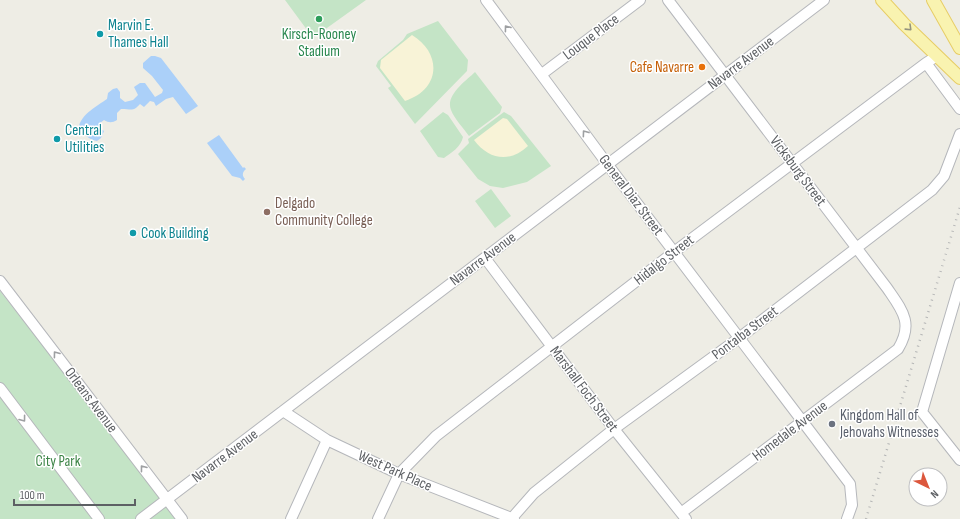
<svg xmlns="http://www.w3.org/2000/svg" width="960" height="519" viewBox="0 0 960 519" font-family="'Sofia Sans Condensed',sans-serif">
<style>
.green{fill:#c4e4c6}
.sand{fill:#f8f3d7}
.water{fill:#abd0f9}
.lines{fill:none;stroke-linecap:round;stroke-linejoin:round}
.minor-casing{stroke:#b5b7bb;stroke-width:12}
.major-casing{stroke:#e7cd66;stroke-width:14}
.minor{stroke:#fff;stroke-width:10}
.major{stroke:#f9f3b0;stroke-width:12}
.rail{stroke:#b5b6b6;stroke-width:2.5;stroke-dasharray:1 5;stroke-linecap:butt}
.oneway{stroke:#9ea0a2}
.oneway2{stroke:#94937f}
.leisure-dot{fill:#2e9e5b;stroke:#fff;stroke-width:1.5}
.culture-dot{fill:#0f9aa8;stroke:#fff;stroke-width:1.5}
.food-dot{fill:#e8710a;stroke:#fff;stroke-width:1.5}
.education-dot{fill:#8d6e63;stroke:#fff;stroke-width:1.5}
.worship-dot{fill:#6b7280;stroke:#fff;stroke-width:1.5}
.labels{text-anchor:middle;dominant-baseline:central;stroke-width:3;stroke-linejoin:round;paint-order:stroke}
.culture-label{font-size:15px;fill:#0d838f;stroke:#fff;text-anchor:start}
.leisure-label{font-size:15px;fill:#27864d;stroke:#fff}
.street-label{font-size:15px;fill:#5d6064;stroke:#fff}
.food-label{font-size:15px;fill:#c56008;stroke:#fff;text-anchor:end}
.education-label{font-size:15px;fill:#785e54;stroke:#fff;text-anchor:start}
.worship-label{font-size:15px;fill:#5b616d;stroke:#fff;text-anchor:start}
.park-label{font-size:15px;fill:#3c8446;stroke:#fff}
</style>
<rect width="100%" height="100%" fill="#eeede5"/>
<path class="green" d="M 285,0 L 366,0 L 313,38 Z
M 438,21 L 468,60 L 467,71 L 415,124 L 388,88 L 391,86 L 376,66 L 378,61 L 403,40 L 407,34 Z
M 475,72 L 502,107 L 500,113 L 469,136 C 464,129 454,118 451,110 C 445,95 466,81 475,72 Z
M 443,112 L 448,115 L 463,137 C 461,147 451,153 444,158 L 438,157 L 420,131 Z
M 504,112 L 511,116 L 551,166 L 527,182 L 503,188 L 490,186 L 478,179 L 458,154 L 469,143 L 468,139 Z
M 491,189 L 511,216 L 495,228 L 475,201 Z
M 0,291 L 178,519 L 0,519 Z"/>
<path class="sand" d="M 412,35 C 443,54 440,90 405,101 L 380,68 L 381,60 Z
M 503,118 L 507,119 L 528,146 C 510,163 489,160 474,140 Z"/>
<path class="water" d="M 151,56 L 155,56 L 161,58 L 198,106 L 186,114 L 173,97 L 166,99 L 156,106 L 154,102 L 150,101 L 144,107 L 140,104 C 133,112 132,109 121,109 L 117,113 L 117,120 C 112,123 109,123 104,120 L 100,123 L 101,129 L 104,131 L 101,138 L 97,141 C 89,140 82,133 79,126 C 82,114 97,106 107,99 L 108,93 L 113,89 L 117,88 L 120,92 L 120,98 L 125,102 L 133,100 L 138,95 L 134,87 L 140,83 L 145,83 L 155,97 L 162,93 L 163,90 L 152,76 L 143,68 L 143,63 Z
M 219,135 L 243,168 L 244,167 L 246,169 C 242,172 242,176 245,179 L 243,181 L 240,178 L 232,176 L 207,143 Z"/>
<g class="lines">
<defs>
<path id="minor" d="M 486,0 L 608,165 L 850,484 L 852,505 L 847,519
M 668,0 L 887,288 C 902,310 914,323 898,349 L 681,513
M 926,63 L 960,109
M 542,74 L 640,0
M 485,258 L 614,429 L 686,519
M 0,281 L 182,519
M 960,283 L 922,412 L 960,460
M 0,388 L 99,519
M 283,411 L 327,440 L 399,474 L 514,519
M 512,518 L 534,493 L 614,429 L 739,338 L 932,190 L 944,176 L 960,134
M 141,519 L 824,0
M 291,519 L 327,440
M 378,519 L 399,474 L 436,436 L 674,252 L 926,63 L 937,56"/>
<path id="major" d="M 882,0 L 904,24 L 960,78
M 933,0 L 960,48"/>
</defs>
<use href="#minor" class="minor-casing"/>
<use href="#major" class="major-casing"/>
<use href="#minor" class="minor"/>
<use href="#major" class="major"/>
<path class="rail" d="M 866,519 L 960,207"/>
</g>
<defs><path id="oneway-chevron" d="M-2-3.5L2.5 0L-2 3.5" fill="none" stroke-width="1.6" stroke-linecap="round" stroke-linejoin="round"/></defs>
<g class="oneway">
<use href="#oneway-chevron" transform="translate(507 28) rotate(-127)"/>
<use href="#oneway-chevron" transform="translate(585 133) rotate(-126)"/>
<use href="#oneway-chevron" transform="translate(56 354) rotate(-127)"/>
<use href="#oneway-chevron" transform="translate(23 419) rotate(53)"/>
<use href="#oneway-chevron" transform="translate(143 468) rotate(-128)"/>
</g>
<use class="oneway2" href="#oneway-chevron" transform="translate(909 28) rotate(44)"/>
<circle class="leisure-dot" cx="319" cy="19" r="4"/>
<g class="culture-dot">
<circle cx="100" cy="34" r="4"/>
<circle cx="57" cy="139" r="4"/>
<circle cx="133" cy="233" r="4"/>
</g>
<circle class="food-dot" cx="702" cy="67" r="4"/>
<circle class="education-dot" cx="267" cy="212" r="4"/>
<circle class="worship-dot" cx="832" cy="424" r="4"/>
<g class="labels">
<g class="culture-label">
<text x="108" y="25">Marvin E.<tspan x="108" dy="17">Thames Hall</tspan></text>
<text x="65" y="130">Central<tspan x="65" dy="17">Utilities</tspan></text>
<text x="141" y="233">Cook Building</text>
</g>
<g class="leisure-label">
<text x="319" y="34">Kirsch-Rooney<tspan x="319" dy="17">Stadium</tspan></text>
</g>
<g class="street-label">
<text transform="translate(591 37) rotate(-37)">Louque Place</text>
<text transform="translate(741 63) rotate(-37)">Navarre Avenue</text>
<text transform="translate(798 171) rotate(53)">Vicksburg Street</text>
<text transform="translate(631 195) rotate(53)">General Diaz Street</text>
<text transform="translate(483 259) rotate(-37)">Navarre Avenue</text>
<text transform="translate(664 260) rotate(-38)">Hidalgo Street</text>
<text transform="translate(745 333) rotate(-37)">Pontalba Street</text>
<text transform="translate(584 389) rotate(53)">Marshall Foch Street</text>
<text transform="translate(91 400) rotate(53)">Orleans Avenue</text>
<text transform="translate(790 431) rotate(-37)">Homedale Avenue</text>
<text transform="translate(225 456) rotate(-37)">Navarre Avenue</text>
<text transform="translate(395 471) rotate(24)">West Park Place</text>
</g>
<g class="food-label">
<text x="694" y="67">Cafe Navarre</text>
</g>
<g class="education-label">
<text x="275" y="203">Delgado<tspan x="275" dy="17">Community College</tspan></text>
</g>
<g class="worship-label">
<text x="840" y="415">Kingdom Hall of<tspan x="840" dy="17">Jehovahs Witnesses</tspan></text>
</g>
<g class="park-label">
<text x="58" y="461">City Park</text>
</g>
</g>
<g transform="translate(928 487) rotate(137)"><circle r="19" fill="#ffffff" stroke="#bebfc1"/>
<path d="M0-3L7 15L0 10L-7 15Z" fill="#dc573d"/>
<text y="-6" font-size="11" font-weight="bold" text-anchor="middle" fill="#5d6064">N</text>
</g>
<path d="M14 499v6h121v-6" fill="none" stroke="#5d6064" stroke-width="2"/>
<text x="20" y="499" font-size="12" fill="#5d6064" stroke="#ffffff" stroke-width="3" paint-order="stroke">100 m</text>
</svg>
